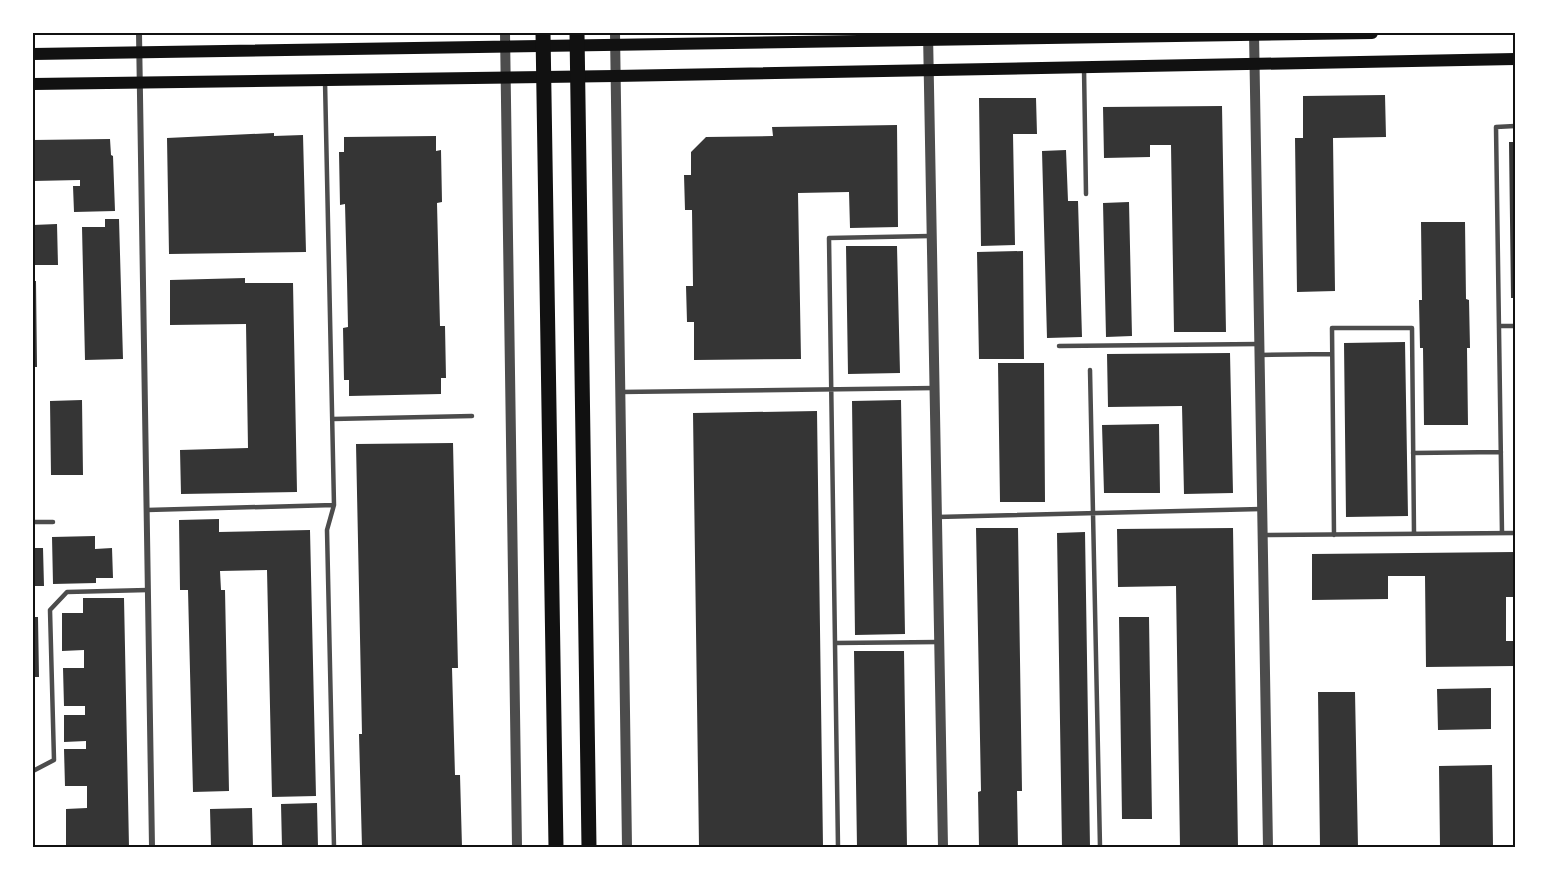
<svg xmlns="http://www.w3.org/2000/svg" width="1548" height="880" viewBox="0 0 1548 880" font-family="Jost,sans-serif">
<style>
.building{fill:#353535}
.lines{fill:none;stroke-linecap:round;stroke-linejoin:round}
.service{stroke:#4c4c4c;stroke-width:4.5}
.minor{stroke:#4c4c4c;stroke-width:6}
.tertiary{stroke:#4c4c4c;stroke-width:10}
.secondary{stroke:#111;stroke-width:12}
.primary{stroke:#111;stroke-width:15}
.neatline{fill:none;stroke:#111;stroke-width:2}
</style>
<rect width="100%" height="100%" fill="#fff"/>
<path class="building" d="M 1385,95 L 1386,137 L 1333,138 L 1335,291 L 1297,292 L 1295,138 L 1303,138 L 1303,96 Z
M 979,98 L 1036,98 L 1037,134 L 1013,134 L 1015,245 L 981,246 Z
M 1222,106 L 1226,332 L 1174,332 L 1171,145 L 1150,145 L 1150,157 L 1104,158 L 1103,107 Z
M 897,125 L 898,227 L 850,228 L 849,192 L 798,193 L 801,359 L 694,360 L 694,322 L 687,322 L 686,286 L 693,286 L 692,210 L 685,210 L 684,175 L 691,175 L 691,152 L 706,137 L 773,136 L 772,127 Z
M 274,133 L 274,136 L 303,135 L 306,252 L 169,254 L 167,138 Z
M 436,136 L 436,151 L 441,150 L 442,202 L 437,203 L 440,326 L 445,326 L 446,378 L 441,378 L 441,394 L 349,396 L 349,380 L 344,380 L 343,328 L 348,327 L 347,280 L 345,204 L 340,205 L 339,152 L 344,152 L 344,137 Z
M 110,139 L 111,155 L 113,156 L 115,211 L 74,212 L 73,186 L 80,186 L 80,180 L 33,181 L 33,140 Z
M 1509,142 L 1515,142 L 1515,298 L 1511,298 Z
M 1066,150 L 1068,201 L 1078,201 L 1082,337 L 1047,338 L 1042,151 Z
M 1129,202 L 1132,336 L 1106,337 L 1103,203 Z
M 105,219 L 119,219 L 123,359 L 85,360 L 82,227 L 105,227 Z
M 1421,222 L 1465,222 L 1466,299 L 1469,300 L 1470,348 L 1467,348 L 1468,425 L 1424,425 L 1423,348 L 1420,348 L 1419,300 L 1422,300 Z
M 57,224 L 58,265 L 33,265 L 33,225 Z
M 846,246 L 897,246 L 900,373 L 848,374 Z
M 1023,251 L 1024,359 L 979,359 L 977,252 Z
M 245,278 L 245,283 L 293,283 L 297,492 L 181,494 L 180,450 L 248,448 L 246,324 L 170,325 L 170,280 Z
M 33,281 L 36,281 L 37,367 L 33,367 Z
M 1405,342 L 1408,516 L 1346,517 L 1344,343 Z
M 1230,353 L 1233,493 L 1184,494 L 1182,406 L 1108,407 L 1107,354 Z
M 998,363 L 1044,363 L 1045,502 L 1000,502 Z
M 82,400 L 83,475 L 51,475 L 50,401 Z
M 901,400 L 905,634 L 855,635 L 852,401 Z
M 817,411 L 823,847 L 699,847 L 693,413 Z
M 1159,424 L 1160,493 L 1104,493 L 1102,425 Z
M 453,443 L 458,668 L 452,668 L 455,775 L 460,775 L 462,847 L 362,847 L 359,734 L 362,734 L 356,444 Z
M 219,519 L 219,532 L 310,530 L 316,796 L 272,797 L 267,570 L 220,571 L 221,590 L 225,590 L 229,791 L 193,792 L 188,590 L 180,590 L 179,520 Z
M 976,528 L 1018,528 L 1022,791 L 1017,791 L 1018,847 L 979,847 L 978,792 L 981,791 Z
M 1233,528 L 1238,847 L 1180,847 L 1176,586 L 1118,587 L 1117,529 Z
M 1085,532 L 1090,847 L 1062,847 L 1057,533 Z
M 95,536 L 95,549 L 112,548 L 113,578 L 96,578 L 96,583 L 53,584 L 52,537 Z
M 33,548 L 43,548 L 44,586 L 33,586 Z
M 1515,552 L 1515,597 L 1506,597 L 1506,641 L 1515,641 L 1515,666 L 1426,667 L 1425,576 L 1388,576 L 1388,599 L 1312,600 L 1312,554 Z
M 83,598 L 124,598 L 129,847 L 66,847 L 66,809 L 87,808 L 87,786 L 65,786 L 64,749 L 86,749 L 86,741 L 64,742 L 64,715 L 85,715 L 85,706 L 64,706 L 63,668 L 84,668 L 84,650 L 62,651 L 62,613 L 83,613 Z
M 33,617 L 38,617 L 39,677 L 33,677 Z
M 1119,617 L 1149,617 L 1152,819 L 1122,819 Z
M 854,651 L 904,651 L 907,847 L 857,847 Z
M 1491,688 L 1491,729 L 1438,730 L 1437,689 Z
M 1318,692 L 1355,692 L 1358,847 L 1320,847 Z
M 1492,765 L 1493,847 L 1440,847 L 1439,766 Z
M 317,803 L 318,847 L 282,847 L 281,804 Z
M 252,808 L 253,847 L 211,847 L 210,809 Z"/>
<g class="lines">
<path class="service" d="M 1084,68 L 1086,194
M 1499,326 L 1515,326
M 1059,346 L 1259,344
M 1259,355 L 1332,354
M 1090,370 L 1100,847
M 620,392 L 935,388
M 333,419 L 472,416
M 1413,453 L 1501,452
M 147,510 L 334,505 L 325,81
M 937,517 L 1261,509
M 33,522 L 53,522
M 1502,533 L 1496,127 L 1515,126
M 1262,535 L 1515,533
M 1334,535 L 1332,328 L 1412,328 L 1414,534
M 835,643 L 939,642
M 33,771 L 54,760 L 50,610 L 67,592 L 148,590
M 334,847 L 327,530 L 334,505
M 838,847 L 829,238 L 930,236"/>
<path class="minor" d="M 139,33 L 152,847"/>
<path class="tertiary" d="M 505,33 L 517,847
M 615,33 L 627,847
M 928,33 L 943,847
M 1254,33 L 1268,847"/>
<path class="secondary" d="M 33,54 L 1372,33
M 33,84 L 615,76 L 1515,59"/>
<path class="primary" d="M 543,33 L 556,847
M 577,33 L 589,847"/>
</g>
<rect width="1548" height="880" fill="none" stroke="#ffffff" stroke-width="69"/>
<rect x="34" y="34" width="1480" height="812" class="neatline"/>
</svg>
